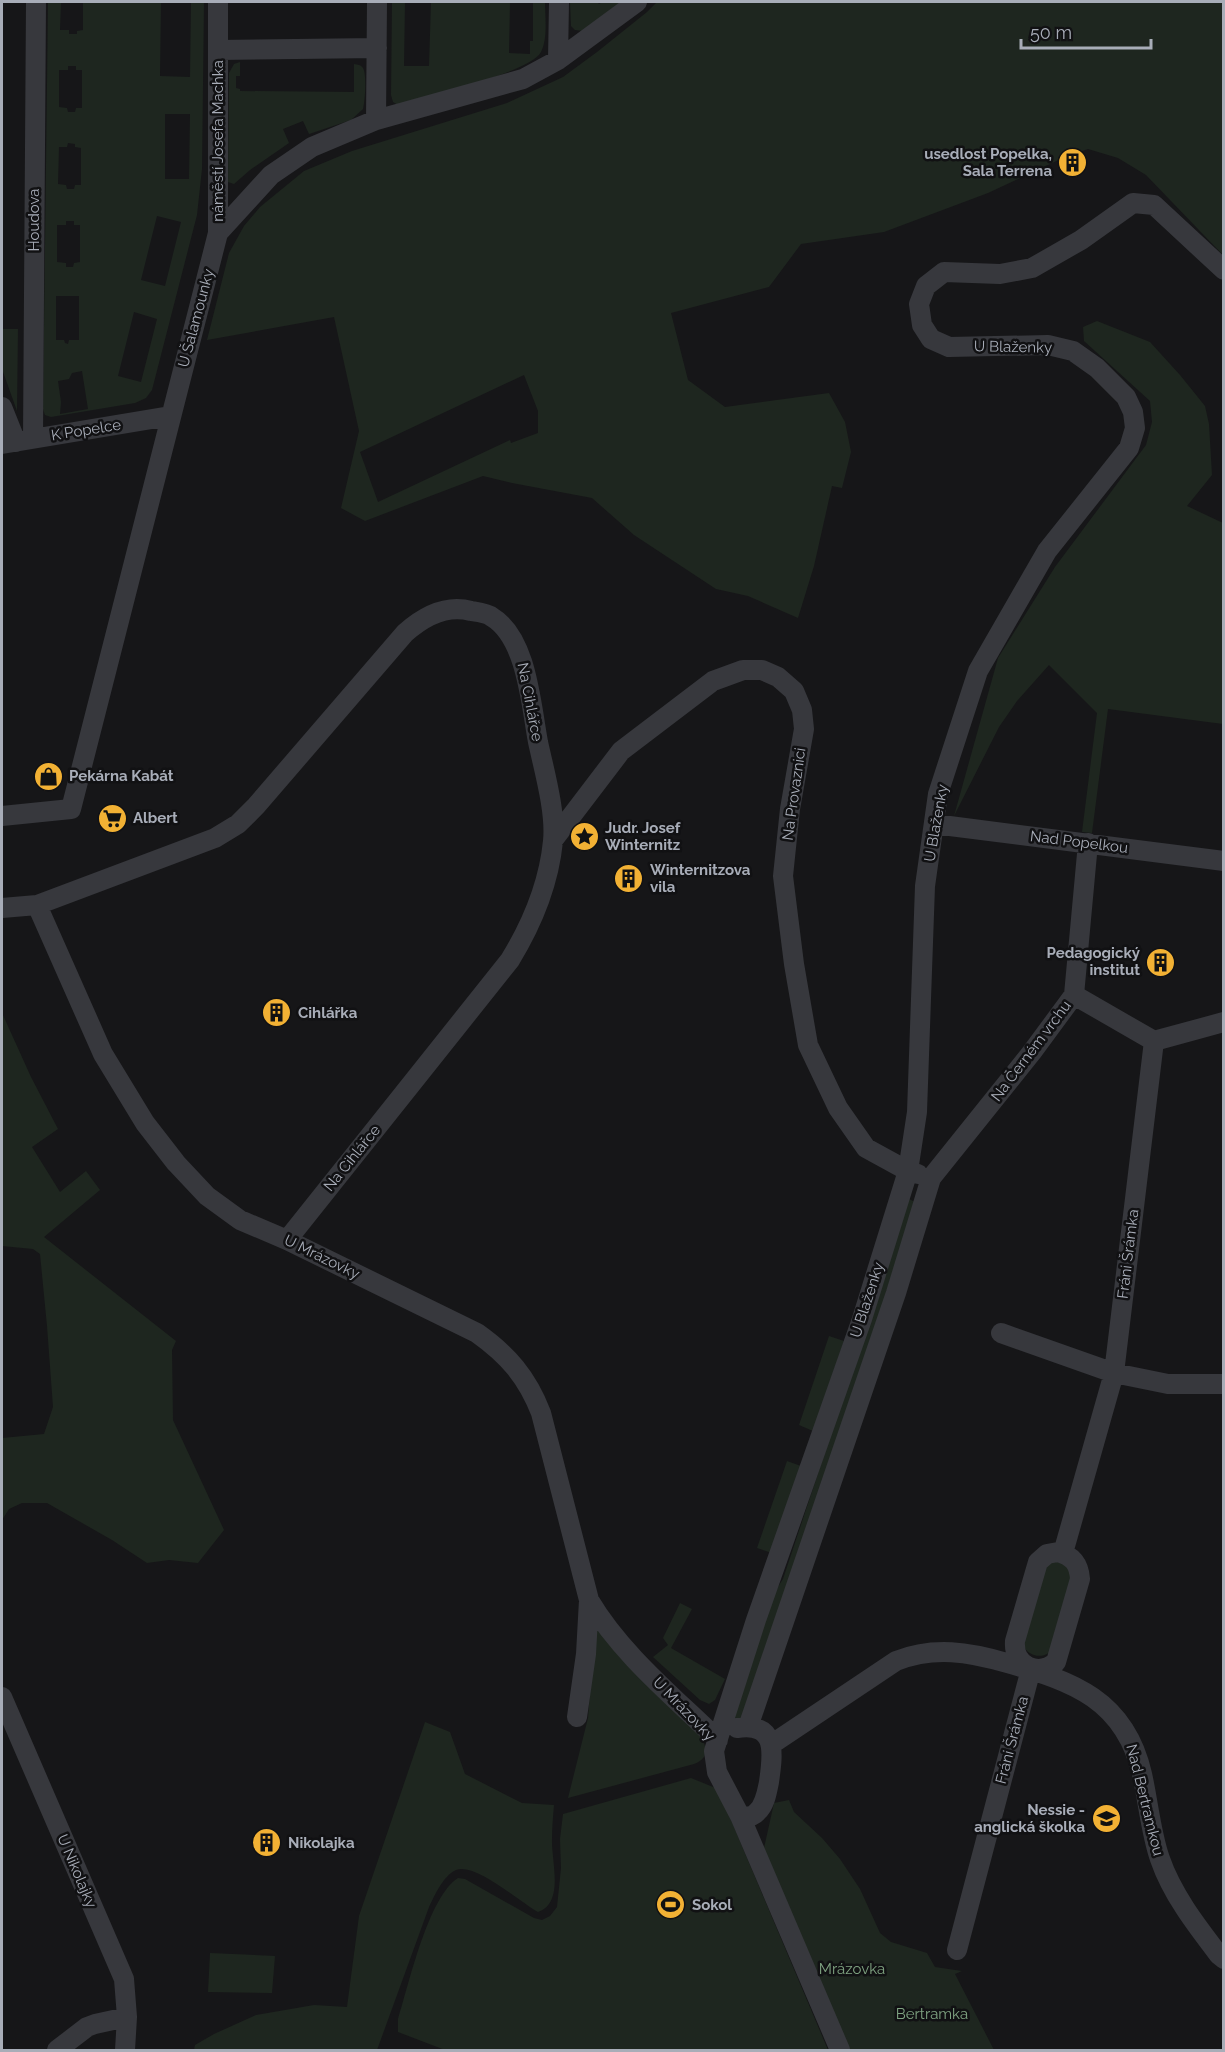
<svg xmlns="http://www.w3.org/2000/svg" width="1225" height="2052" viewBox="0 0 1225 2052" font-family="Raleway,sans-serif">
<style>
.green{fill:#1e261f;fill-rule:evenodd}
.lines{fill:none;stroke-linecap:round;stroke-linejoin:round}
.minor{stroke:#37383d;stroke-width:20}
.labels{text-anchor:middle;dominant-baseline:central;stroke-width:5;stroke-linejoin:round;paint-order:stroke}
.street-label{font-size:15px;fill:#a8adb8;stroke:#111113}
.poi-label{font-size:15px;font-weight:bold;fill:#a8adb8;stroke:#111113;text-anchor:start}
.park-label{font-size:15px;fill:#7fa381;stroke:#111113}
</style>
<rect width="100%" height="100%" fill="#161618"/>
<path class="green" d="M 48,2 L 61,2 L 60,30 L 69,30 L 69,34 L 77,34 L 77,31 L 83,30 L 83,2 L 161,2 L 160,76 L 190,77 L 191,2 L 204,2 L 202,169 L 197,215 L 152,390 L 146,398 L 135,403 L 51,417 L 45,415 L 43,409 ZM 68,66 L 76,66 L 76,70 L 82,70 L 82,108 L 76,108 L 75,112 L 68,112 L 67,108 L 59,107 L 59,70 L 68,70 ZM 165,114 L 190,114 L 189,179 L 165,179 ZM 68,143 L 75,144 L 75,147 L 81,148 L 81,185 L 75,185 L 74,189 L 67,189 L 66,185 L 58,184 L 59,147 L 67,147 ZM 157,216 L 181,222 L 165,286 L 141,280 ZM 66,221 L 74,221 L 74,225 L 80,225 L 80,262 L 74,263 L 73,267 L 66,267 L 66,263 L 57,262 L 57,225 L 66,225 ZM 56,296 L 79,296 L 79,340 L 69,340 L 68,344 L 65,343 L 64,340 L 56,340 ZM 134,312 L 157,319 L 141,382 L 118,376 ZM 82,371 L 88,409 L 60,414 L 61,402 L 58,381 L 69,379 L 72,373 Z
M 392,2 L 405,2 L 404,66 L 429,66 L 431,2 L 522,2 L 510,3 L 509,53 L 530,54 L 530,41 L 533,41 L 533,3 L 531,2 L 545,2 C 545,17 548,38 541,52 C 530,73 424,97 398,105 L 393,102 L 391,95 Z
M 570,2 L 597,2 L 599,4 L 602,2 L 621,2 L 583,31 L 575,30 L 571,26 Z
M 657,2 L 1223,2 L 1223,255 L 1146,175 L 1118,158 L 1088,149 L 1067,156 L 988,193 L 884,232 L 801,244 L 769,287 L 671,313 L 688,380 L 725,407 L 829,393 L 845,422 L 851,452 L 842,488 L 832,486 L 814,566 L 798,618 L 748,596 L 716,589 L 634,535 L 592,498 L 512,483 L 483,476 L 365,521 L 341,508 L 359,431 L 334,317 L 207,340 L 229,253 L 244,226 L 260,207 L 304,171 L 352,151 L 507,103 L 563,77 L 597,52 L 647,12 ZM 524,375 L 538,411 L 538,433 L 511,443 L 510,440 L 378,502 L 360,452 Z
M 240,62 L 240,76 L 236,76 L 236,88 L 240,89 L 240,91 L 354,92 L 354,64 C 358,65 360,64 363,68 C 367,75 365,101 363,109 L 351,120 L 309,134 L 303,121 L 283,129 L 289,143 L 250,170 L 234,184 L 228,182 L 229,73 L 234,64 Z
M 1097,321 L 1150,342 L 1180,375 L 1205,406 L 1209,424 L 1212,475 L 1187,506 L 1223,523 L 1223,724 L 1108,709 L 1092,833 L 1082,832 L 1097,713 L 1049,665 L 1017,701 L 999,727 L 954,816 L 998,658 L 1055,567 L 1146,445 L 1152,422 L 1150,401 L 1084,341 L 1083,327 Z
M 2,329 L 18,329 L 17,411 L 2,369 Z
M 2,1013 L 31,1077 L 58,1129 L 32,1147 L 60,1192 L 86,1171 L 100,1190 L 44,1237 L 176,1341 L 172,1350 L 173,1420 L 224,1530 L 198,1563 L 169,1560 L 147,1563 L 112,1540 L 47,1503 L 22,1503 L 9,1509 L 2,1520 L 2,1438 L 44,1434 L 53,1407 L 47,1326 L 40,1254 L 33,1249 L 2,1246 Z
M 909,1199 L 917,1203 L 748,1714 L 740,1719 L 733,1717 L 764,1609 L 783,1579 Z
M 829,1336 L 844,1341 L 813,1431 L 799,1425 Z
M 787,1461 L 801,1466 L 772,1553 L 757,1548 Z
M 1055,1561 L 1068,1566 L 1073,1578 L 1049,1653 C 1038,1659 1029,1655 1022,1645 L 1043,1566 Z
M 680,1603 L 692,1609 L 671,1648 L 725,1679 L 715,1700 L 709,1704 L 700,1700 L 653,1657 L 668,1645 L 663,1638 Z
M 595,1625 L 693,1726 C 702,1738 716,1756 694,1764 L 568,1798 L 588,1718 Z
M 425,1722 L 450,1732 L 465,1774 L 522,1803 L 554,1805 C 553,1817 552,1828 552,1839 C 551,1860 565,1903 538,1912 C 521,1903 475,1862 456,1870 C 443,1876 435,1895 429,1907 L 377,2050 L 194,2050 L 195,2045 L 214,2034 L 256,2015 L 314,2005 L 347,2007 L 359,1916 Z
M 691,1778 L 718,1789 L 828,2050 L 445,2050 L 398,2032 L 398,2019 C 409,1984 428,1897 458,1878 L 465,1879 L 534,1918 L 542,1920 L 550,1916 L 557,1907 L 561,1868 L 560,1839 L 563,1814 Z
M 789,1800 L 794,1812 L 822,1838 L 840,1859 L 860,1889 L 880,1933 L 891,1942 L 927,1953 L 935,1967 L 962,1971 L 955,1974 L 994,2050 L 834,2050 L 764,1848 L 774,1803 Z
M 210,1953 L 275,1956 L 272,1993 L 208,1992 Z"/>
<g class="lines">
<path class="minor" d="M 218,50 L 377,48
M 558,60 L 559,2
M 376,120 L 377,2
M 218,233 L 218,2
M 2,407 L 16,442
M 33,439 L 36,2
M 2,444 L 170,416
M 2,816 L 71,809 L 218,233 L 271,175 L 312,147 L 376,120 L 523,79 L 558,60 L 637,2
M 934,824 L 1224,861
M 554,839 L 621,751 L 713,681 L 743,670 L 762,670 L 778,677 L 794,691 L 802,710 L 804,729 L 790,809 L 783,876 L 794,964 L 808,1045 L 838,1108 L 866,1148 L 908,1171 L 918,1174
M 37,905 L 103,1054 L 145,1123 L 176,1163 L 207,1196 L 240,1220 L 287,1240 L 477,1333 C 508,1355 527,1377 541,1413 L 589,1600 C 621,1654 673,1696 718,1740
M 2,908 L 37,905 L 215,838 L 238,824 L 256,806 L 405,633 C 423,617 445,604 471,611 C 477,612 487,613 492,617 C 527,638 531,705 538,742 C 544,770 556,812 553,841 C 549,882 532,924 510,960 L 287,1240
M 1074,995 L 1154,1041
M 1154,1041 L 1224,1022
M 1001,1333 L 1114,1373 L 1168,1384 L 1224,1384
M 1058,1552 C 1073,1556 1079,1564 1080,1579 L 1056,1662 C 1038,1677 1013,1666 1015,1641 L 1038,1562 L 1047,1554 Z
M 1063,1553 L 1114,1373 L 1154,1041
M 2,1697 L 124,1979 L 127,2017 L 125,2050
M 577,1717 L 586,1654 L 589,1600
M 748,1727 L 896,1293 L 931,1178 L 1032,1052 L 1074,995 L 1088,843
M 737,1728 C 778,1722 773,1754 769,1782 C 767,1792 765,1805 757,1812 C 753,1817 746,1817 740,1816
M 772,1744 L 896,1661 C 934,1646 969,1652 1007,1663 C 1073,1681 1125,1700 1142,1774 C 1148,1800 1151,1834 1160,1859 C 1172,1894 1196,1925 1219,1955 L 1224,1959
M 957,1950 L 1031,1669
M 57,2050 L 87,2027 L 95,2024 L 127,2017
M 840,2050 L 740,1816 L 717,1772 L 714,1751 L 756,1620 L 862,1319 L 908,1171 L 917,1112 L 925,886 L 938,794 L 978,671 L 1047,551 L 1129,448 L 1135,428 L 1133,412 L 1126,397 L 1097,368 L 1073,351 L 1048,345 L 949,347 L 931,339 L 922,325 L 919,304 L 926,286 L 944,272 L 1000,274 L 1032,268 L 1081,240 L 1133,203 L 1154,205 L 1224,270"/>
</g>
<defs>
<symbol id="building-disc" viewBox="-11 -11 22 22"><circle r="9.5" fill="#f2b134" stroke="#111113"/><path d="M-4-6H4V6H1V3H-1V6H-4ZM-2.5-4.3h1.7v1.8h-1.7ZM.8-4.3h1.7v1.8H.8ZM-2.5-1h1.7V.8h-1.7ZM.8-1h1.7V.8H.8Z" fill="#111"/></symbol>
<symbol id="shop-disc" viewBox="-11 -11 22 22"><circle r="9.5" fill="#f2b134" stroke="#111113"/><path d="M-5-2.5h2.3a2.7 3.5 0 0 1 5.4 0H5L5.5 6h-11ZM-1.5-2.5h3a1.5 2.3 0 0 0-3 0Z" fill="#111"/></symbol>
<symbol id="supermarket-disc" viewBox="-11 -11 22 22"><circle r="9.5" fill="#f2b134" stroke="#111113"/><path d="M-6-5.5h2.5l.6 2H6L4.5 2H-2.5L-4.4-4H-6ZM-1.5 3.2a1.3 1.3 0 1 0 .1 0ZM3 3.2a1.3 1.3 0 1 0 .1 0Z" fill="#111"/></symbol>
<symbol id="sight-disc" viewBox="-11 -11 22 22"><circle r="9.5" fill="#f2b134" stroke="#111113"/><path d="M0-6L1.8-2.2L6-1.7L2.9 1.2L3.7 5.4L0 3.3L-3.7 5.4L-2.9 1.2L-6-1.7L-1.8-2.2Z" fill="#111"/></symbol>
<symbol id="school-disc" viewBox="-11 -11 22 22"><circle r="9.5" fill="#f2b134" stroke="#111113"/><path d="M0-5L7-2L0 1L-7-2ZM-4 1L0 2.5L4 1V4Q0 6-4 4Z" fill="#111"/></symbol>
<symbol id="stadium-disc" viewBox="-11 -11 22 22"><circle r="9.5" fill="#f2b134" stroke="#111113"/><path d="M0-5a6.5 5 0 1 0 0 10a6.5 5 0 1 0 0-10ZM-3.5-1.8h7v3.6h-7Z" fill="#111"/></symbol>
</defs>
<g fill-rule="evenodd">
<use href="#building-disc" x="1056" y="146" width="33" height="33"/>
<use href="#shop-disc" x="32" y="760" width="33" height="33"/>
<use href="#supermarket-disc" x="96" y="802" width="33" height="33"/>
<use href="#sight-disc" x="568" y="820" width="33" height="33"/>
<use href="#building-disc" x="612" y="862" width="33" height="33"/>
<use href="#building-disc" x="1144" y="946" width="33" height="33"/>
<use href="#building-disc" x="260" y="996" width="33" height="33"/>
<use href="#school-disc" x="1090" y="1802" width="33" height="33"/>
<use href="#building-disc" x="250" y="1826" width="33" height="33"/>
<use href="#stadium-disc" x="654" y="1888" width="33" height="33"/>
</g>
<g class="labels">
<g class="street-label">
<text transform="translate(218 141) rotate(-90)">náměstí Josefa Machka</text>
<text transform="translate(34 220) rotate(-90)">Houdova</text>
<text transform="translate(196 318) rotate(-75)">U Šalamounky</text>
<text transform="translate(1013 347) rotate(1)">U Blaženky</text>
<text transform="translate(86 430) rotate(-9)">K Popelce</text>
<text transform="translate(530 702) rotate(79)">Na Cihlářce</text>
<text transform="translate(794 794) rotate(-82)">Na Provaznici</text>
<text transform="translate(936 823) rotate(-80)">U Blaženky</text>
<text transform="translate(1079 842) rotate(7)">Nad Popelkou</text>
<text transform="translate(1031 1051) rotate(-53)">Na Černém vrchu</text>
<text transform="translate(352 1158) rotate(-51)">Na Cihlářce</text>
<text transform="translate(1128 1254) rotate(-83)">Fráni Šrámka</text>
<text transform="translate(322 1257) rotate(26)">U Mrázovky</text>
<text transform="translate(867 1300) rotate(-72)">U Blaženky</text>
<text transform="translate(684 1709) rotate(46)">U Mrázovky</text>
<text transform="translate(1012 1740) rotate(-75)">Fráni Šrámka</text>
<text transform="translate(1145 1800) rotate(76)">Nad Bertramkou</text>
<text transform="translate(77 1871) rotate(67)">U Nikolajky</text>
</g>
<g class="poi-label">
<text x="1052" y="154" text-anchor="end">usedlost Popelka,<tspan x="1052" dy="17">Sala Terrena</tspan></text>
<text x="69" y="776">Pekárna Kabát</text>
<text x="133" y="818">Albert</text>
<text x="605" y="828">Judr. Josef<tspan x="605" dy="17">Winternitz</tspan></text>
<text x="650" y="870">Winternitzova<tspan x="650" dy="17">vila</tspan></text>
<text x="1140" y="953" text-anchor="end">Pedagogický<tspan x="1140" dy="17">institut</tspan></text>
<text x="298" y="1013">Cihlářka</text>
<text x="1085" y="1810" text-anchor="end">Nessie -<tspan x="1085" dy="17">anglická školka</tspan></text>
<text x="288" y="1843">Nikolajka</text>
<text x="692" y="1905">Sokol</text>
</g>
<g class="park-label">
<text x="852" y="1969">Mrázovka</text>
<text x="932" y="2014">Bertramka</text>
</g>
</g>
<rect width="1225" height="2052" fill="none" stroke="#a8adb8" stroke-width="6"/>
<path d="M1021 39v9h130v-9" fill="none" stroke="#a8adb8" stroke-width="3"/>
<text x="1030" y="39" font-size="18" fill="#a8adb8" stroke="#111113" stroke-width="4.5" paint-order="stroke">50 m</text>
</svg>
